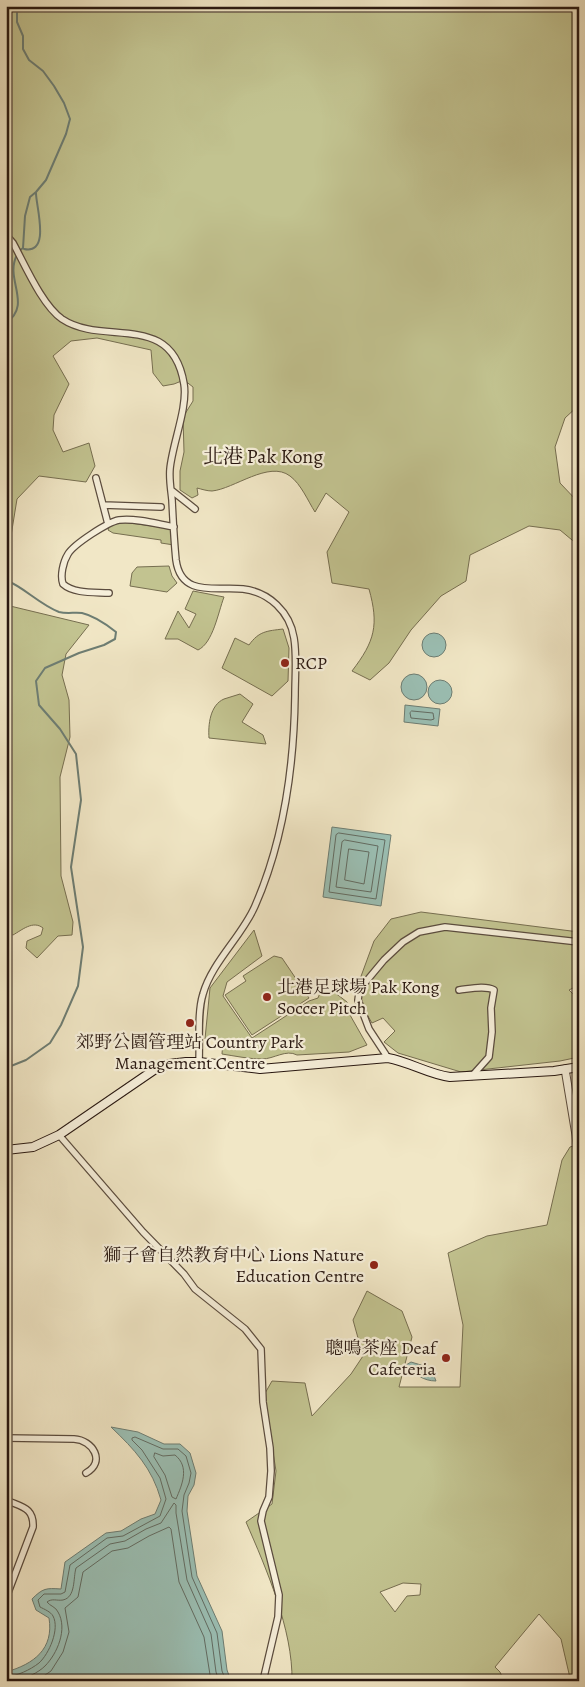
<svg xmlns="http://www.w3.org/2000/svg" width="585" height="1687" viewBox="0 0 585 1687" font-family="Alegreya,'Noto Serif TC',serif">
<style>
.green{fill:#c2c390;stroke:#766e50;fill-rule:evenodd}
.water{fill:#9bc0b5;stroke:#6d7d73}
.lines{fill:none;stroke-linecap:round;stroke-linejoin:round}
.shore{stroke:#626c63;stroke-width:1}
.stream{stroke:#6d7d73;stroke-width:2}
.minor-casing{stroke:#5b4c3e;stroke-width:8}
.tertiary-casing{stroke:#5b4c3e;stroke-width:9}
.secondary-casing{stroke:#291811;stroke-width:10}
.minor{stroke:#f6efda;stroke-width:5.5}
.tertiary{stroke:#f6efda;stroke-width:7}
.secondary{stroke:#f6efda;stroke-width:8}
.poi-dot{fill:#8f2418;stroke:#f6efda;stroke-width:2}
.labels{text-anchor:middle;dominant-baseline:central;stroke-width:4.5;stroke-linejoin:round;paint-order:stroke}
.poi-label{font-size:18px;fill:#291811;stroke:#f6efda;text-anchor:start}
.quarter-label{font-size:20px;fill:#291811;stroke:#f6efda}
</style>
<rect width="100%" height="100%" fill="#f1e7c6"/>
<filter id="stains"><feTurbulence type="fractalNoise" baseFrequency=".004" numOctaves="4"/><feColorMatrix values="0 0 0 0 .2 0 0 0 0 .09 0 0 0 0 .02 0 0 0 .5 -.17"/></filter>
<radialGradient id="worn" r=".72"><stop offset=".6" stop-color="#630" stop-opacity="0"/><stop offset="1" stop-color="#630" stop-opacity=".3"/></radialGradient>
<path class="green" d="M 6,6 L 579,6 L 579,405 L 565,418 L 555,447 L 560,483 L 579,503 L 579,552 L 578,545 L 560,530 L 529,526 L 470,555 L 466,581 L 441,596 L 411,630 L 389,663 L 370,680 L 352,671 C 375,641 379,625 369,589 L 332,583 L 327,552 L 349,512 L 326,493 L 315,512 C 308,501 301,484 290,476 C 269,460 234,489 212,491 C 207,491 201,489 197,488 L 198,495 L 192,498 L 180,490 L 180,471 L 184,452 L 183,417 L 193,401 L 193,387 L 184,380 L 174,384 L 163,386 L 153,373 L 151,350 L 97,338 L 71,341 L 53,356 L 69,384 L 54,415 L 53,430 L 63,452 L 89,443 L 95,466 L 86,482 L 39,476 L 17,499 L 11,536 L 6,537 Z
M 124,522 L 173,529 L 174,545 L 161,543 L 161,540 L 113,533 L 108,530 L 110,525 Z
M 169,566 L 172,576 L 177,583 L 167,592 L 130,586 L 132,573 L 137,567 Z
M 193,591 L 224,597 C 218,613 213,643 198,650 L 178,639 L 165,639 L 178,611 L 189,628 L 196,614 L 185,609 Z
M 6,605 L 89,625 L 66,654 L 62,675 L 69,700 L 70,737 L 60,777 L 61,876 L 73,922 L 72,935 L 58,936 L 37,958 L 26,948 L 27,941 L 41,935 L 43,928 C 33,920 22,930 13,935 L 6,933 Z
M 283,629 L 289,648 L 288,681 L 272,696 L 222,668 L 235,638 L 249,645 C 259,631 267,631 283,629 Z
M 240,694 L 253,704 L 242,722 L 263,735 L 266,744 L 209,738 C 208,725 210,705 224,699 C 229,697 235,696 240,694 Z
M 421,912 L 579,932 L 579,985 L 569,990 L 579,1000 L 579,1057 L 560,1061 L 461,1072 L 398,1053 L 384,1042 L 395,1031 L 383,1018 L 372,1023 L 362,1006 L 360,979 L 374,941 L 391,919 Z
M 254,930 L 262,956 L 227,982 L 223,996 L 252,1038 L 309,1001 L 318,998 L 322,988 L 334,992 L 347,1002 L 350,1015 L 367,1045 L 349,1052 L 297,1055 C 286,1049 274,1059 262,1059 C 249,1059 235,1056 222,1054 L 223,1040 L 205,1039 L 210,988 Z
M 274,956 L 282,958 L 309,998 L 252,1035 L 225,995 L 246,981 L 243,976 Z
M 579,1144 L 579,1681 L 567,1681 L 570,1678 L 561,1639 L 539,1614 L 495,1667 L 500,1672 L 504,1681 L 292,1681 C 293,1630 266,1568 246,1522 L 272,1504 L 276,1471 L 264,1395 L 272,1381 L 305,1383 L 312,1416 L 351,1374 L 363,1356 L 353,1320 L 367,1291 L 402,1311 L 412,1337 L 399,1387 L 460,1387 L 463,1325 L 448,1253 L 487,1236 L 547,1225 L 562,1160 L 570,1147 ZM 403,1583 L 421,1584 L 420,1595 L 407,1596 L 395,1612 L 380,1592 Z"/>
<path class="water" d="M422 645a12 12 0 1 1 24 0a12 12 0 1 1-24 0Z
M401 687a13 13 0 1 1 26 0a13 13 0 1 1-26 0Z
M428 692a12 12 0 1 1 24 0a12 12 0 1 1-24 0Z
M 405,705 L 440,709 L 438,726 L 404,722 Z
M 332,827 L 391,835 L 381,906 L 323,897 Z
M 411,1362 L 431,1368 L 436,1381 C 423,1381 415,1374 406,1365 Z
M 111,1427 L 138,1432 L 164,1444 L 180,1444 L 190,1453 L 196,1473 L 194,1485 L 188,1496 L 187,1511 L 197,1576 L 222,1631 L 227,1670 L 231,1681 L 6,1681 L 6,1672 C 34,1664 54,1649 49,1618 L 36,1610 L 32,1599 C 43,1588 46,1588 61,1589 L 65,1562 L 106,1533 L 121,1531 L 141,1519 L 155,1514 L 161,1500 C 152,1468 135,1450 111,1427 Z"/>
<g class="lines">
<path class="shore" d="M 412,711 L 433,713 L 434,719 L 431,720 L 411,718 L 410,713 Z
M 339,833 L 385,840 L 376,899 L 329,892 L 336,835 Z
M 345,840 L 378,846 L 371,892 L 336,887 L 342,842 Z
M 349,849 L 369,852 L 364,884 L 345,880 Z
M 155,1453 L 163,1456 L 175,1455 C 190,1467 182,1485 176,1499 L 172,1497 L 165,1475 L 154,1457 Z
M 6,1677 C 17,1676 30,1670 39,1663 C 49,1654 60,1629 53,1616 C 51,1612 44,1609 40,1607 L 38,1600 L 44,1594 L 61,1594 L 65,1592 L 70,1565 L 107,1538 L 123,1536 L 160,1516 L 166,1499 L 160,1478 L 142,1450 L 132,1440 L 132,1438 L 135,1437 L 163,1449 L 178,1449 L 186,1456 L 191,1473 L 189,1483 L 184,1495 L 182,1511 L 192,1577 L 217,1633 L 222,1671 L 226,1681
M 17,1681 C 26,1678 38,1673 45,1666 C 57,1654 68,1629 58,1612 C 56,1607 50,1606 47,1602 C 52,1598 57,1601 63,1600 C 76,1597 73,1578 76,1568 L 110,1544 L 125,1541 L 146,1529 L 161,1523 L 174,1503 L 176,1505 L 176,1513 L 187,1580 L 211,1634 L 216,1672 L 219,1681
M 36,1681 L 51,1671 L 63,1652 L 69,1632 L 65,1608 L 78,1597 L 83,1572 L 112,1551 L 128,1548 L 149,1536 L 169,1527 L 171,1529 L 179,1582 L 204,1637 L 211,1681"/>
<path class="stream" d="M 17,6 L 17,22 L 23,36 L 23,49 L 29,60 L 43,71 L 54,86 L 64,103 L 70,119 L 66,134 L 46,180 L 36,192 L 30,197 L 25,216 L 23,248 L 19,251
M 24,249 C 52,255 35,203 36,192
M 6,323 C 33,304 4,279 17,255
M 6,580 C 25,588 39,604 59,612 C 67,614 75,612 82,613 C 95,616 106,624 116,632 L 115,639 L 104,645 L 79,653 L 45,668 L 36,681 L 39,705 L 60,729 L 76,754 L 81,800 L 71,867 L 83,947 L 78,986 L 61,1025 L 50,1043 L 26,1060 L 6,1068"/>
<defs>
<path id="minor" d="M 6,235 L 13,243 C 25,265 42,305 62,319 C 104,347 172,310 184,384 C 188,407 172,445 170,469 C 169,479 171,490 172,500 C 173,520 174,540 176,560 C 181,598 217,586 243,589 C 269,592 290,612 294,638 C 297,656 295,676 295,695 C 294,766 284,840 255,906 C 242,936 212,962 203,994 C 197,1013 200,1041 199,1062
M 96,478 L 108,524
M 171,490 L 195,509
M 103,505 L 161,507
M 109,593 C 95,592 74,594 63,584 C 60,576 63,562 68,554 C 74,544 108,522 119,520 C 137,518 157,524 174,527
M 459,990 C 469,989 485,985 494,990 L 491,1008 L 492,1032 L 489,1057 L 472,1076
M 388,1058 L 369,1029 L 358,1000 L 359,993 L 364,984 L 384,960 L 403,942 L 419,932 L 445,927 L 579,942
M 59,1135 L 143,1232 L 184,1274 L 195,1289 L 245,1329 L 261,1349 L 263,1402 L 270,1448 L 271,1471 L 269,1497 L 263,1511 L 261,1521 L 279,1595 L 278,1617 L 263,1681
M 6,1438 L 74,1439 C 93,1440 106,1462 86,1473
M 6,1500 C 21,1507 34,1507 33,1527 L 6,1598"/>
<path id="tertiary" d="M 565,1069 L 576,1135 L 579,1165 L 579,1294"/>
<path id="secondary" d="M 6,1150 L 33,1147 L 59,1135 L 154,1070 L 169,1064 L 186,1062 L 199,1062 L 260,1069 L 388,1058 C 410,1062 428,1074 450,1077 L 554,1071 L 579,1067"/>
</defs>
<use href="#minor" class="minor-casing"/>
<use href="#tertiary" class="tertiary-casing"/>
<use href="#secondary" class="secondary-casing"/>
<use href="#minor" class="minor"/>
<use href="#tertiary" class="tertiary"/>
<use href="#secondary" class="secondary"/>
</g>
<g class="poi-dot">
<circle cx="285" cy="663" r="5"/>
<circle cx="267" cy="997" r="5"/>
<circle cx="190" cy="1023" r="5"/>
<circle cx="374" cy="1265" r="5"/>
<circle cx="446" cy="1358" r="5"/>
</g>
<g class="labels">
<g class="poi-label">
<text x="295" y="663">RCP</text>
<text x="277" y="987">北港足球場 Pak Kong<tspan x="277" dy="21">Soccer Pitch</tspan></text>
<text x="190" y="1042" text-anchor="middle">郊野公園管理站 Country Park<tspan x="190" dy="21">Management Centre</tspan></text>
<text x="364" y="1255" text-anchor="end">獅子會自然教育中心 Lions Nature<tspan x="364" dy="21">Education Centre</tspan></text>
<text x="436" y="1348" text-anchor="end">聰鳴茶座 Deaf<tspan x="436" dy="21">Cafeteria</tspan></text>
</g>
<g class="quarter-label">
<text x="263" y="456">北港 Pak Kong</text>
</g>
</g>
<rect width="585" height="1687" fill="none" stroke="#f1e7c6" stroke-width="25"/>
<rect x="8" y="8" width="570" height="1672" fill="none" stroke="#291811" stroke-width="2.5"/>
<rect x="12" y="12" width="560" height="1662" fill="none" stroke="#291811"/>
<rect width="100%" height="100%" filter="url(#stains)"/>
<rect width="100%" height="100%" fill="url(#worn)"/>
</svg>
